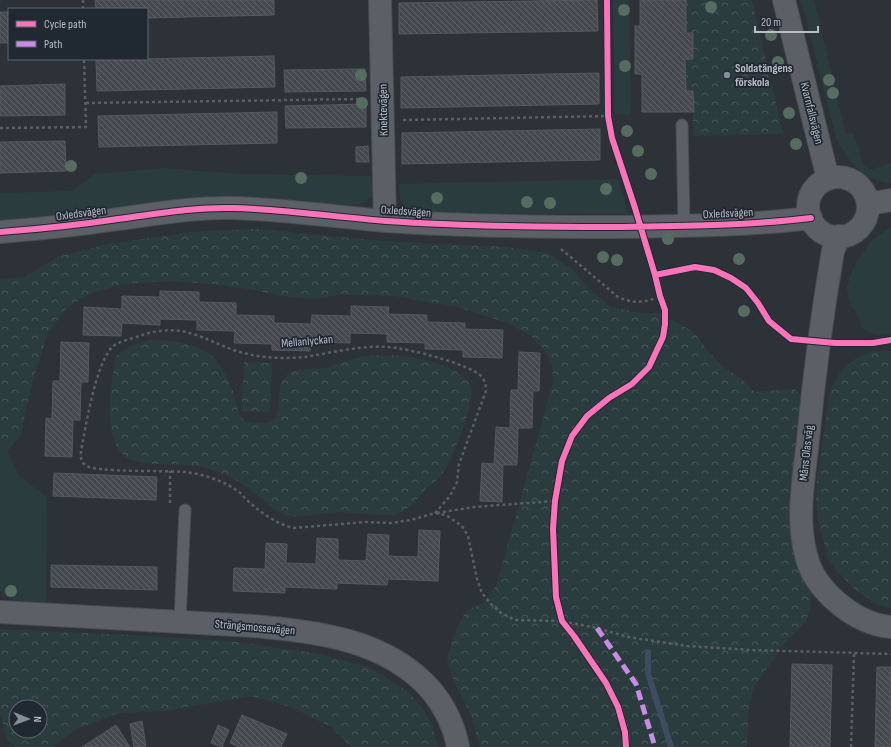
<svg xmlns="http://www.w3.org/2000/svg" width="891" height="747" viewBox="0 0 891 747" font-family="'Sofia Sans Condensed',sans-serif">
<style>
.grass{fill:#2b3c3e}
.forest{fill:url(#forest-crowns);fill-rule:evenodd}
.lines{fill:none;stroke-linecap:round;stroke-linejoin:round}
.stream{stroke:#3e4c60;stroke-width:6}
.building{fill:url(#building-back-hatch);stroke:#55595f}
.service-casing{stroke:#4a4e53;stroke-width:13}
.minor-casing{stroke:#4a4e53;stroke-width:24}
.tertiary-casing{stroke:#4a4e53;stroke-width:24}
.path{stroke:#5a5f63;stroke-width:2.5;stroke-dasharray:3 3;stroke-linecap:butt}
.service{stroke:#5c6066;stroke-width:11}
.minor{stroke:#5c6066;stroke-width:22}
.tertiary{stroke:#5c6066;stroke-width:22}
.quiet{stroke:#ca8be6;stroke-width:5;stroke-dasharray:10 5;stroke-linecap:butt}
.cycleway-casing{stroke:#202832;stroke-width:8}
.cycleway{stroke:#fb73b8;stroke-width:6}
.tree{fill:#566c60}
.poi-dot{fill:#878d96;stroke:#202832;stroke-width:1.5}
.labels{text-anchor:middle;stroke-width:3.5;stroke-linejoin:round;paint-order:stroke}
.poi-label{font-size:12px;font-weight:bold;fill:#b8bec8;stroke:#202832;text-anchor:start}
.street-label{font-size:12px;fill:#b8bec8;stroke:#202832}
</style>
<defs>
<pattern id="forest-crowns" width="20" height="18" patternUnits="userSpaceOnUse"><rect width="20" height="18" fill="#2b3c3e"/><path d="M2 6a3 3 0 1 1 6 0M12 15a3 3 0 1 1 6 0" fill="none" stroke="#485658"/></pattern>
<pattern id="building-back-hatch" width="6" height="6" patternUnits="userSpaceOnUse"><rect width="6" height="6" fill="#464a50"/><path d="M-1 5l2 2M0 0l6 6M5-1l2 2" fill="none" stroke="#5f6268"/></pattern>
</defs>
<rect width="100%" height="100%" fill="#2d3238"/>
<!-- grass -->
<path class="grass" d="M613 0H629L631 115 615 114Z
M801 0H814L846 134 854 133 863 165 870 170 891 163V183C860 180 850 163 836 138Z
M165 168 238 174 375 176 374 194 366 202 352 206 303 202 0 220V193L72 191 95 174Z
M618 179 628 214 416 213C399 206 400 200 399 184Z
M891 227V334L877 335 861 328 859 317 850 304 847 288 850 276 858 259 872 240Z
M0 449 7 451 20 477 47 497 46 602C32 601 9 604 0 591Z"/>
<!-- forest -->
<path class="forest" d="M686 0H752L783 134 693 136V91H686L685 59H693L686 33Z
M258 229 381 241 507 247 548 253 572 269 589 289 611 307 641 313H658L694 332 706 349 722 366 740 378 755 392 794 389 803 397 800 567 811 594 810 611 805 622 783 645 753 689 749 707 747 747H480L471 715 452 677 447 658 456 630 466 611 483 603 496 586 553 383 552 366 546 352 531 336 508 323 457 307 395 296 340 295 313 299 282 296 254 290 212 284 172 281 123 284 89 294 68 307 48 332 34 377 26 408 21 435 7 451 0 449V280L25 277 57 257 108 244 190 232Z
M150 340C170 340 189 342 206 352 207 352 213 356 214 357 219 363 230 383 233 391 238 404 234 422 255 423 292 426 272 394 284 378 293 366 312 370 325 368 334 366 343 361 352 359 373 354 394 354 415 358 432 361 461 369 470 384 478 397 452 461 442 474 438 479 433 483 428 487 419 497 409 511 395 515 394 515 387 515 386 515 371 515 357 513 342 512 323 511 298 521 280 513 273 510 267 503 261 498 242 483 226 472 202 467 180 462 157 467 135 461 99 452 111 383 116 356L131 346Z
M872 351H891V608L876 604 853 588 829 562 818 520 816 500 817 477 830 391 840 373 853 360Z
M244 362 272 363 270 412 241 411Z
M0 629 151 636 239 642 315 653 371 668 408 692 424 710 433 728 438 747H351L331 727 291 707 251 696 165 711 119 713 76 729 53 747H15L7 740 0 714ZM16 707H40V731H16Z"/>
<g class="lines">
<!-- stream -->
<path class="stream" d="M648 652V673L671 747"/>
</g>
<!-- building -->
<path class="building" d="M95 0H274V15L147 18V9H96Z
M597 0 598 31 399 34V3Z
M640 0H686V33H693V59H685L686 91H693L694 112H642V74H635V26H640Z
M0 12H9V43H0Z
M274 56 275 87 97 91 96 60Z
M365 69 366 91 285 92 284 70Z
M599 73V104L401 108V77Z
M65 84V115L0 116V86Z
M366 104V127L286 128 285 106Z
M277 112V143L99 147 98 116Z
M600 129V160L402 164V133Z
M65 141 66 171 0 173V142Z
M368 146 369 162H356V147Z
M160 291 199 292V302L236 303V315L274 316V323L311 324 312 315 351 316V306L389 307 388 314 427 315V322L465 323V329L503 330 502 358 463 357V350L425 349V343L387 342V334L350 333V343L311 342 310 351 272 350V344L234 343 235 331 197 330V320L160 319V325L122 323 121 336 83 335 84 307 122 309V296L160 297Z
M61 342 89 343 88 382H81L80 420H73L72 457 45 456 46 418 52 419 53 381H60Z
M519 352 540 353 539 391H533L532 428H518L517 465H503L502 502 480 501 482 463 494 464 496 427 510 428 511 390H518Z
M54 473 157 477 156 500 53 496Z
M419 530 440 531 438 581 388 579 387 585 337 583V589L285 587V593L233 591 234 568 265 569 266 543 287 544 286 563 316 564 317 538 338 539V560L366 561 368 534 389 535 388 556 418 557Z
M51 565 157 567V590L51 587Z
M792 664 832 665 830 747H790Z
M877 667H891V747H875Z
M242 715 287 734 281 747H239L230 743Z
M142 721 146 746 134 747 130 724Z
M116 725 130 747H82Z
M218 725 229 730 222 747 211 743Z"/>
<g class="lines">
<!-- service casing -->
<g class="service-casing">
<path id="service" d="M682 125 684 226
M180 621 185 510"/>
</g>
<!-- minor casing -->
<g class="minor-casing">
<path id="minor" d="M380 0 385 221
M0 232C40 229 79 225 118 219 156 214 193 207 232 208 283 209 335 217 386 221 461 226 536 227 611 227 678 226 745 226 811 218
M839 236 833 251C822 314 814 377 808 440 804 478 796 517 806 555 814 590 855 624 891 627
M0 612 254 626C317 632 386 639 431 690 445 707 454 725 458 747"/>
</g>
<!-- tertiary casing -->
<g class="tertiary-casing">
<path id="tertiary" d="M784 0 828 179
M808 207a30 30 0 1 1 60 0a30 30 0 1 1-60 0Z
M868 204 891 200"/>
</g>
<!-- path -->
<path class="path" d="M83 0V9
M86 103 361 99
M403 120 608 116
M0 128 86 127 84 59
M561 249 618 297C633 304 646 303 660 296
M170 503V471
M435 513 450 496 457 482 459 464 486 391C486 385 485 381 482 377 471 364 406 348 388 347 360 345 331 353 304 357 285 359 262 358 244 353 226 349 210 339 193 334 176 328 158 330 142 335 134 338 117 342 112 347 95 366 86 426 81 451 81 456 80 461 85 465 94 473 167 470 185 472 202 474 222 480 236 490 241 492 243 497 247 500 260 512 276 524 294 528L365 522 391 523 411 520 435 513 446 515 462 526 468 536 477 579 482 593 491 604 501 613 515 620 562 621 597 628 628 637 687 646 751 650 891 654
M437 513 474 507 555 501
M851 747 854 654"/>
<!-- service -->
<use href="#service" class="service"/>
<!-- minor -->
<use href="#minor" class="minor"/>
<!-- tertiary -->
<use href="#tertiary" class="tertiary"/>
<!-- quiet -->
<path class="quiet" d="M597 628 636 684 655 747"/>
<!-- cycleway casing -->
<g class="cycleway-casing">
<path id="cycleway" d="M607 0 608 116 612 138 635 208 655 275 660 296 665 310V324L663 337 649 367 632 384 609 398 587 416 572 436 562 461 555 501 553 529 556 597 562 621 574 636 606 683 618 707 625 732 626 747
M0 232C40 229 79 225 118 219 156 214 193 207 232 208 283 209 335 217 386 221 461 226 536 227 611 227 678 226 745 226 811 218
M655 275 695 267 714 270 731 278 746 288 758 303 769 321 791 339 835 343H873L891 340"/>
</g>
<!-- cycleway -->
<use href="#cycleway" class="cycleway"/>
</g>
<!-- trees -->
<g class="tree">
<circle cx="711" cy="7" r="6"/>
<circle cx="624" cy="10" r="6"/>
<circle cx="771" cy="35" r="6"/>
<circle cx="778" cy="62" r="6"/>
<circle cx="625" cy="66" r="6"/>
<circle cx="361" cy="75" r="6"/>
<circle cx="829" cy="80" r="6"/>
<circle cx="833" cy="93" r="6"/>
<circle cx="362" cy="103" r="6"/>
<circle cx="789" cy="113" r="6"/>
<circle cx="627" cy="131" r="6"/>
<circle cx="796" cy="144" r="6"/>
<circle cx="638" cy="151" r="6"/>
<circle cx="71" cy="166" r="6"/>
<circle cx="651" cy="174" r="6"/>
<circle cx="301" cy="178" r="6"/>
<circle cx="606" cy="189" r="6"/>
<circle cx="437" cy="198" r="6"/>
<circle cx="527" cy="202" r="6"/>
<circle cx="550" cy="203" r="6"/>
<circle cx="668" cy="239" r="6"/>
<circle cx="603" cy="257" r="6"/>
<circle cx="739" cy="259" r="6"/>
<circle cx="617" cy="260" r="6"/>
<circle cx="744" cy="311" r="6"/>
<circle cx="11" cy="591" r="6"/>
</g>
<!-- markers -->
<circle class="poi-dot" cx="727" cy="75" r="4"/>
<g class="labels">
<!-- poi labels -->
<g class="poi-label">
<text x="735" y="72">Soldatängens<tspan x="735" dy="14">förskola</tspan></text>
</g>
<!-- street labels -->
<g class="street-label">
<text transform="translate(383 110) rotate(-91)" y="4">Knektevägen</text>
<text transform="translate(812 113) rotate(76)" y="4">Kvarnfallsvägen</text>
<text transform="translate(406 211) rotate(4)" y="4">Oxledsvägen</text>
<text transform="translate(81 213) rotate(-8)" y="4">Oxledsvägen</text>
<text transform="translate(728 213) rotate(-3)" y="4">Oxledsvägen</text>
<text transform="translate(307 341) rotate(-5)" y="4">Mellanlyckan</text>
<text transform="translate(806 453) rotate(-84)" y="4">Måns Olas väg</text>
<text transform="translate(255 627) rotate(5)" y="4">Strängsmossevägen</text>
</g>
</g>
<!-- legend -->
<rect x="8" y="8" width="140" height="52" fill="#202832" stroke="#5d646e"/>
<rect x="16" y="21" width="20" height="6" fill="#fb73b8" stroke="#5d646e"/>
<text x="44" y="28" font-size="12" fill="#b8bec8">Cycle path</text>
<rect x="16" y="41" width="20" height="6" fill="#ca8be6" stroke="#5d646e"/>
<text x="44" y="48" font-size="12" fill="#b8bec8">Path</text>
<!-- north arrow -->
<g transform="translate(28 719) rotate(91)"><circle r="19" fill="#202832" stroke="#5d646e"/>
<path d="M0-3L7 15L0 10L-7 15Z" fill="#878d96"/>
<text y="-6" font-size="11" font-weight="bold" text-anchor="middle" fill="#b8bec8">N</text>
</g>
<!-- scale -->
<path d="M755 26v6h63v-6" fill="none" stroke="#b8bec8" stroke-width="2"/>
<text x="761" y="26" font-size="12" fill="#b8bec8" stroke="#202832" stroke-width="3" paint-order="stroke">20 m</text>
</svg>
